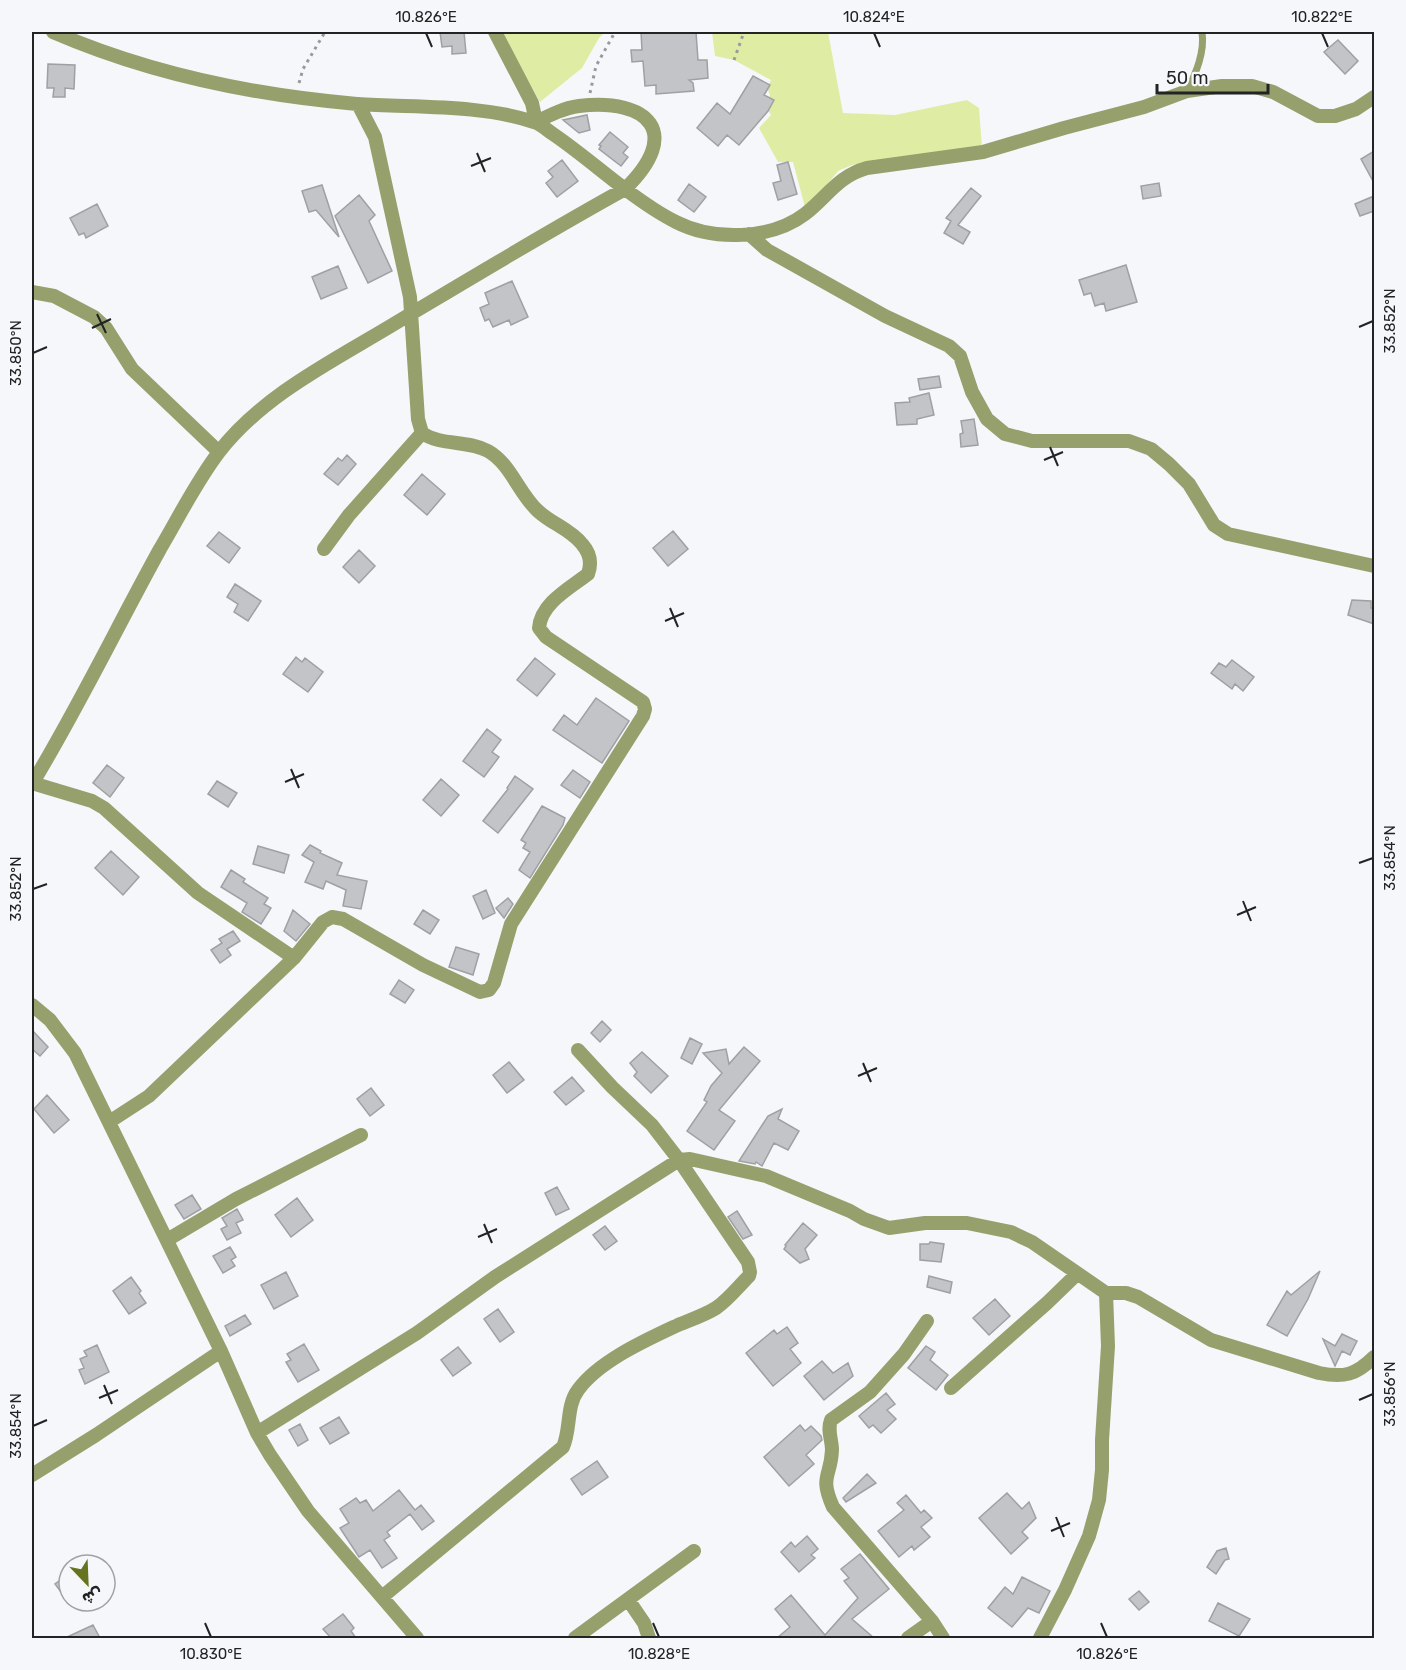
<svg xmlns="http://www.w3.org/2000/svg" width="1406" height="1670" viewBox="0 0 1406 1670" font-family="Rubik,'Noto Naskh Arabic',sans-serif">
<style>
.green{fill:#dfeda4}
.building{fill:#c2c4c7;stroke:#9ea1a3;stroke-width:1.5}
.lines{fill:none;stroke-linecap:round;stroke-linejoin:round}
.path{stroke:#999a9c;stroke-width:3;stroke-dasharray:3 4.5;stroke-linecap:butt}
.lane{stroke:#95a06d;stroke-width:7}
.street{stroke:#95a06d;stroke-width:14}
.ticks{fill:none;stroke:#232324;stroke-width:2}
.neatline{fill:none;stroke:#232324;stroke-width:2}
.ticks-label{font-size:15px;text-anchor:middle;fill:#232324}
</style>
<rect width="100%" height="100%" fill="#f5f7fa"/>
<!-- green -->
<path class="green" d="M501 32H605L599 38 582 68 540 102Z
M712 32H828L843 113 895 115 967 100 979 108 982 147 852 165 838 171 822 191 805 207 793 162H778L759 128 771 115 766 107 770 95 767 88 771 80 734 60 715 56Z"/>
<!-- building -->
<path class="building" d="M440 32H464L466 53 452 54V46L442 47Z
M641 32H696L698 60H707L708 78 689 80 693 83 694 91 656 94V85L645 86 643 61 632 62 631 50H642Z
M1338 40 1358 61 1345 74 1324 52Z
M48 64 75 65 74 89 65 88V97H53L54 88H47Z
M753 76 770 85 764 95 774 100 768 111 739 145 727 135 718 146 697 128 717 103 730 114Z
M587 115 590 130 579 133 563 120Z
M610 132 628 147 623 153 628 157 621 166 599 149 601 146 599 145Z
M1374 151V183L1361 159Z
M562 160 578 181 557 197 546 183 553 177 548 171Z
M788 162 797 194 778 200 773 183 781 181 777 165Z
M1159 183 1161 196 1143 199 1141 186Z
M689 184 706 197 694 212 678 200Z
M322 185 339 237 316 210 309 212 302 191Z
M971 188 981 196 958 225 970 232 963 244 944 233 951 221 946 218Z
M359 195 375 215 369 221 392 271 368 283 335 216Z
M1374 196V211L1360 216 1355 204Z
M97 204 108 226 86 238 84 233 79 235 70 218Z
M1126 265 1137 302 1106 311 1104 303 1095 306 1091 293 1084 295 1079 280Z
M338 266 347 288 321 299 312 277Z
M512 281 528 317 511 325 509 320 493 327 489 319 485 321 480 308 489 304 485 293Z
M939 376 941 387 920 390 918 379Z
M929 393 934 415 917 419V424L897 425 895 403 910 402 909 398Z
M974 419 978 445 961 447 960 434 963 433 961 421Z
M347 455 356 464 338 485 324 474 338 458 342 461Z
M422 474 445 494 427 515 404 495Z
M673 531 688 549 668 566 653 548Z
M219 532 240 548 229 563 207 546Z
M359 550 375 566 359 583 343 567Z
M235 584 261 601 248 621 234 612 238 604 227 597Z
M1352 600 1371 601V608L1374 609V624L1348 615Z
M296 657 302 662 305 658 323 672 308 692 283 674Z
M535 658 555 674 537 696 517 680Z
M1232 660 1254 677 1243 691 1235 684 1232 689 1211 673 1219 663 1226 667Z
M596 698 629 721 602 763 553 730 564 715 577 725Z
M487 729 501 740 492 752 499 757 484 777 463 761Z
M107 765 124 778 110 797 93 783Z
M573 770 590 782 580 798 561 785Z
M515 776 533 789 498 833 483 821 508 789 507 788Z
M441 779 459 795 441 816 423 800Z
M217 781 237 793 228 807 208 794Z
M542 806 565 818 563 825 530 878 519 870 530 852 523 848 526 843 521 840Z
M310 845 321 851 320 853 342 863 337 875 367 881 361 909 343 906 346 890 326 881 323 889 305 882 314 862 302 855Z
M258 846 289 855 284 873 253 864Z
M111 851 139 877 123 895 95 868Z
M231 870 245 879 243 882 268 898 264 904 271 908 261 924 242 912 247 903 221 887Z
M486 890 495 913 483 919 473 896Z
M508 898 513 904 504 918 496 908Z
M293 910 310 924 296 941 284 931Z
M423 910 439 920 430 934 414 924Z
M233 931 240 941 227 949 231 955 220 963 211 950 222 943 219 939Z
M456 947 479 954 473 975 449 967Z
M399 980 414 990 405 1003 390 994Z
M602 1021 611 1030 600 1042 591 1033Z
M32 1030 48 1047 40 1056 32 1049Z
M690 1038 702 1044 692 1064 681 1058Z
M744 1047 760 1061 719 1110 735 1121 714 1150 687 1131 707 1102 704 1100 711 1086 722 1073 703 1053 726 1049 729 1064Z
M642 1052 668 1076 651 1093 634 1076 637 1072 630 1063Z
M509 1062 524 1080 507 1093 493 1075Z
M572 1077 584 1091 566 1105 554 1092Z
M371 1088 384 1105 370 1116 357 1099Z
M47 1095 69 1120 54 1133 34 1109Z
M782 1109 778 1119 799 1131 788 1150 774 1143 762 1166 756 1162 755 1164 739 1161 768 1116Z
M557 1187 569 1209 556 1215 545 1193Z
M192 1195 201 1209 184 1219 175 1205Z
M297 1198 313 1220 291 1237 275 1215Z
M237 1209 243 1220 236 1223 241 1233 227 1240 221 1229 227 1226 222 1218Z
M737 1211 752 1235 743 1239 728 1217Z
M803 1223 817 1235 805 1249 809 1259 800 1263 784 1249 786 1246 785 1245Z
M605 1226 617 1241 605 1250 593 1235Z
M930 1242 944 1244 941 1262 920 1260V1244H929Z
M230 1247 236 1257 231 1260 235 1266 223 1273 213 1256Z
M1320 1271 1308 1299 1287 1336 1267 1325 1287 1291 1291 1295Z
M286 1272 298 1296 274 1309 261 1285Z
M929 1276 952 1282 950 1293 927 1287Z
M131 1277 141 1291 139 1293 146 1303 129 1314 113 1291Z
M995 1299 1010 1316 989 1335 973 1318Z
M498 1309 514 1332 500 1342 484 1319Z
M245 1315 251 1324 230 1336 225 1326Z
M787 1327 798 1343 790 1349 801 1363 773 1386 746 1353 774 1330 777 1334Z
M1342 1334 1357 1341 1350 1355 1342 1351 1335 1366 1323 1339 1335 1346Z
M304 1344 319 1370 298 1382 286 1362 291 1360 287 1354Z
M97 1345 109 1372 85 1384 79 1370 84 1368 80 1359 87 1356 84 1351Z
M926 1346 935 1352 930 1360 948 1375 936 1390 908 1368Z
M458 1347 471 1363 453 1376 441 1360Z
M822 1361 833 1373 848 1363 853 1376 824 1400 804 1376Z
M886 1393 895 1404 887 1410 896 1419 881 1433 873 1425 869 1428 859 1416Z
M339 1417 349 1433 330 1444 320 1428Z
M300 1424 308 1440 298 1446 289 1430Z
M800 1425 805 1431 811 1426 821 1436 822 1440 806 1455 814 1464 789 1486 764 1457Z
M597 1461 608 1477 582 1495 571 1479Z
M867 1474 876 1483 846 1502 843 1498Z
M399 1490 415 1510 421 1505 434 1521 422 1530 410 1514 387 1532 390 1536 384 1540 397 1558 382 1568 370 1550 359 1557 340 1528 349 1523 340 1509 356 1498 360 1503 366 1500 373 1511Z
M1007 1493 1022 1509 1029 1502 1036 1518 1022 1532 1028 1538 1011 1554 979 1518Z
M906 1495 921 1513 924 1510 932 1518 921 1527 930 1537 914 1550 912 1546 899 1557 878 1531 904 1510 897 1503Z
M807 1536 818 1549 811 1555 815 1558 799 1572 781 1552 791 1542 795 1547Z
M1226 1548 1229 1559 1225 1560 1216 1574 1207 1567 1217 1551Z
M860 1554 889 1589 852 1619 874 1638H777L790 1627 775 1609 791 1595 825 1635 858 1598 844 1581 849 1578 841 1569Z
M69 1574V1603L55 1584Z
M1022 1577 1050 1591 1039 1613 1028 1608 1012 1627 988 1608 1005 1587 1013 1594Z
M1139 1591 1149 1602 1139 1610 1129 1599Z
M1218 1603 1250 1619 1239 1636 1209 1621Z
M343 1614 354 1628 351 1631 356 1638H331L323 1629Z
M93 1625 100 1638H65Z"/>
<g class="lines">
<!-- path -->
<path class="path" d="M734 60 744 32
M299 83 303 69 325 32
M590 93 596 66 615 32"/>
<!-- lane -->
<path class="lane" d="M1187 91C1196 73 1205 52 1202 32"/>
<!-- street -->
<path class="street" d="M495 32 532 103 536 122C550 115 564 108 579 106 649 98 683 133 625 189 641 201 658 213 676 222 713 241 771 240 805 214 827 197 838 176 867 168L983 152 1064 128 1144 107 1187 91 1222 86H1252L1273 92 1318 116H1335L1356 109 1374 97
M749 234 767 250 885 316 949 346 960 356 972 392 987 419 1005 434 1032 441H1129L1151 449 1169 464 1189 484 1214 525 1228 534 1374 566
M32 292 54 296 94 317 106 328 132 369 219 452
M324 549 349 515 422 433
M32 783 92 801 104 808 198 893 294 958 323 922 332 917 343 919 423 965 480 992 489 990 494 983 511 924 643 716 645 709 643 702 546 637 539 628C541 603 570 588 588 574 592 563 590 553 582 544 570 529 552 524 538 511 519 494 511 464 488 451 468 440 441 446 422 433L418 419 410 297 375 137 358 104
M32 784C78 708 117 627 160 549 179 517 196 482 219 452 263 395 333 361 394 324 471 278 547 232 625 189 601 171 578 151 553 134 547 130 541 124 534 122 480 104 414 108 357 104 252 95 150 74 53 32
M32 1005 50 1020 75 1053 221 1351 257 1433 270 1455 308 1511 417 1638
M109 1122 149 1096 294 958
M167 1240 236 1199 361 1135
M927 1321 904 1354 870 1392 831 1420C827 1430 832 1440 832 1450 831 1477 819 1476 833 1507L932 1621 943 1638
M951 1388 1047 1303 1077 1274
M257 1433 417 1333 495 1277 679 1160 690 1159 766 1176 850 1211 864 1219 889 1228 925 1223H967L1011 1232 1032 1242 1106 1293H1126L1138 1297 1211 1340 1319 1373C1344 1378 1356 1375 1374 1357
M32 1475 96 1435 221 1351
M382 1597 563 1447C571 1429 566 1406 578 1390 599 1361 646 1340 678 1325 690 1320 705 1315 716 1308 728 1300 738 1287 749 1276L750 1272 748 1262 679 1160 652 1125 612 1087 578 1050
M629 1601 644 1623 649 1638
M575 1638 694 1551
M908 1638 932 1621
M1040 1638 1065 1590 1089 1536 1099 1500 1102 1470V1440L1108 1346 1106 1293"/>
</g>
<!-- ticks -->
<path class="ticks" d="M426 33 432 47M874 33 880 47M1322 33 1328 47M477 153 485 172M471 166 491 158M97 314 106 333M1359 327 1373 321M92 328 111 319M33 353 47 347M1050 447 1058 466M1044 460 1063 452M670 608 678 627M665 621 684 613M291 769 299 788M285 782 304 774M1359 863 1373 858M33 889 47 884M1243 901 1251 921M1237 915 1256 907M863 1063 871 1082M858 1076 877 1068M484 1224 492 1243M478 1237 497 1229M104 1385 112 1404M99 1398 118 1390M1359 1400 1373 1394M33 1426 47 1420M1056 1517 1064 1537M1051 1531 1070 1523M205 1623 211 1637M653 1623 659 1637M1101 1623 1107 1637"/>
<!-- border -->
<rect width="1406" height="1670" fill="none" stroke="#f5f7fa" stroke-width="66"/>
<!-- north arrow -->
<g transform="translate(87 1583) rotate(157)"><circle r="28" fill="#f5f7fa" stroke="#a1a2a4" stroke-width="1.5"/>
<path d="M0-4.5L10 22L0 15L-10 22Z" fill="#67731f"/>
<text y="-9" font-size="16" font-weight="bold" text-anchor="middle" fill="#232324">ش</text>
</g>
<!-- scale -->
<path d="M1157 84v9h111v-9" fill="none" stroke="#232324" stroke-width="3"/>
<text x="1166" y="84" font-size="18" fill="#232324" stroke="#f5f7fa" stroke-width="4.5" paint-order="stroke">50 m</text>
<rect x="33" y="33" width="1340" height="1604" class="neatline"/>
<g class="ticks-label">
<text x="426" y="22">10.826°E</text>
<text x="874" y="22">10.824°E</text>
<text x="1322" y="22">10.822°E</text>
<text transform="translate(1390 321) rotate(-90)" y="5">33.852°N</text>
<text transform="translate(16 353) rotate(-90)" y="5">33.850°N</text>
<text transform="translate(1390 858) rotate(-90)" y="5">33.854°N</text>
<text transform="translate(16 889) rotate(-90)" y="5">33.852°N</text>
<text transform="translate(1390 1394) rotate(-90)" y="5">33.856°N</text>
<text transform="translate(16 1426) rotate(-90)" y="5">33.854°N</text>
<text x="211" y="1659">10.830°E</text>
<text x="659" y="1659">10.828°E</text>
<text x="1107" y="1659">10.826°E</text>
</g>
</svg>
